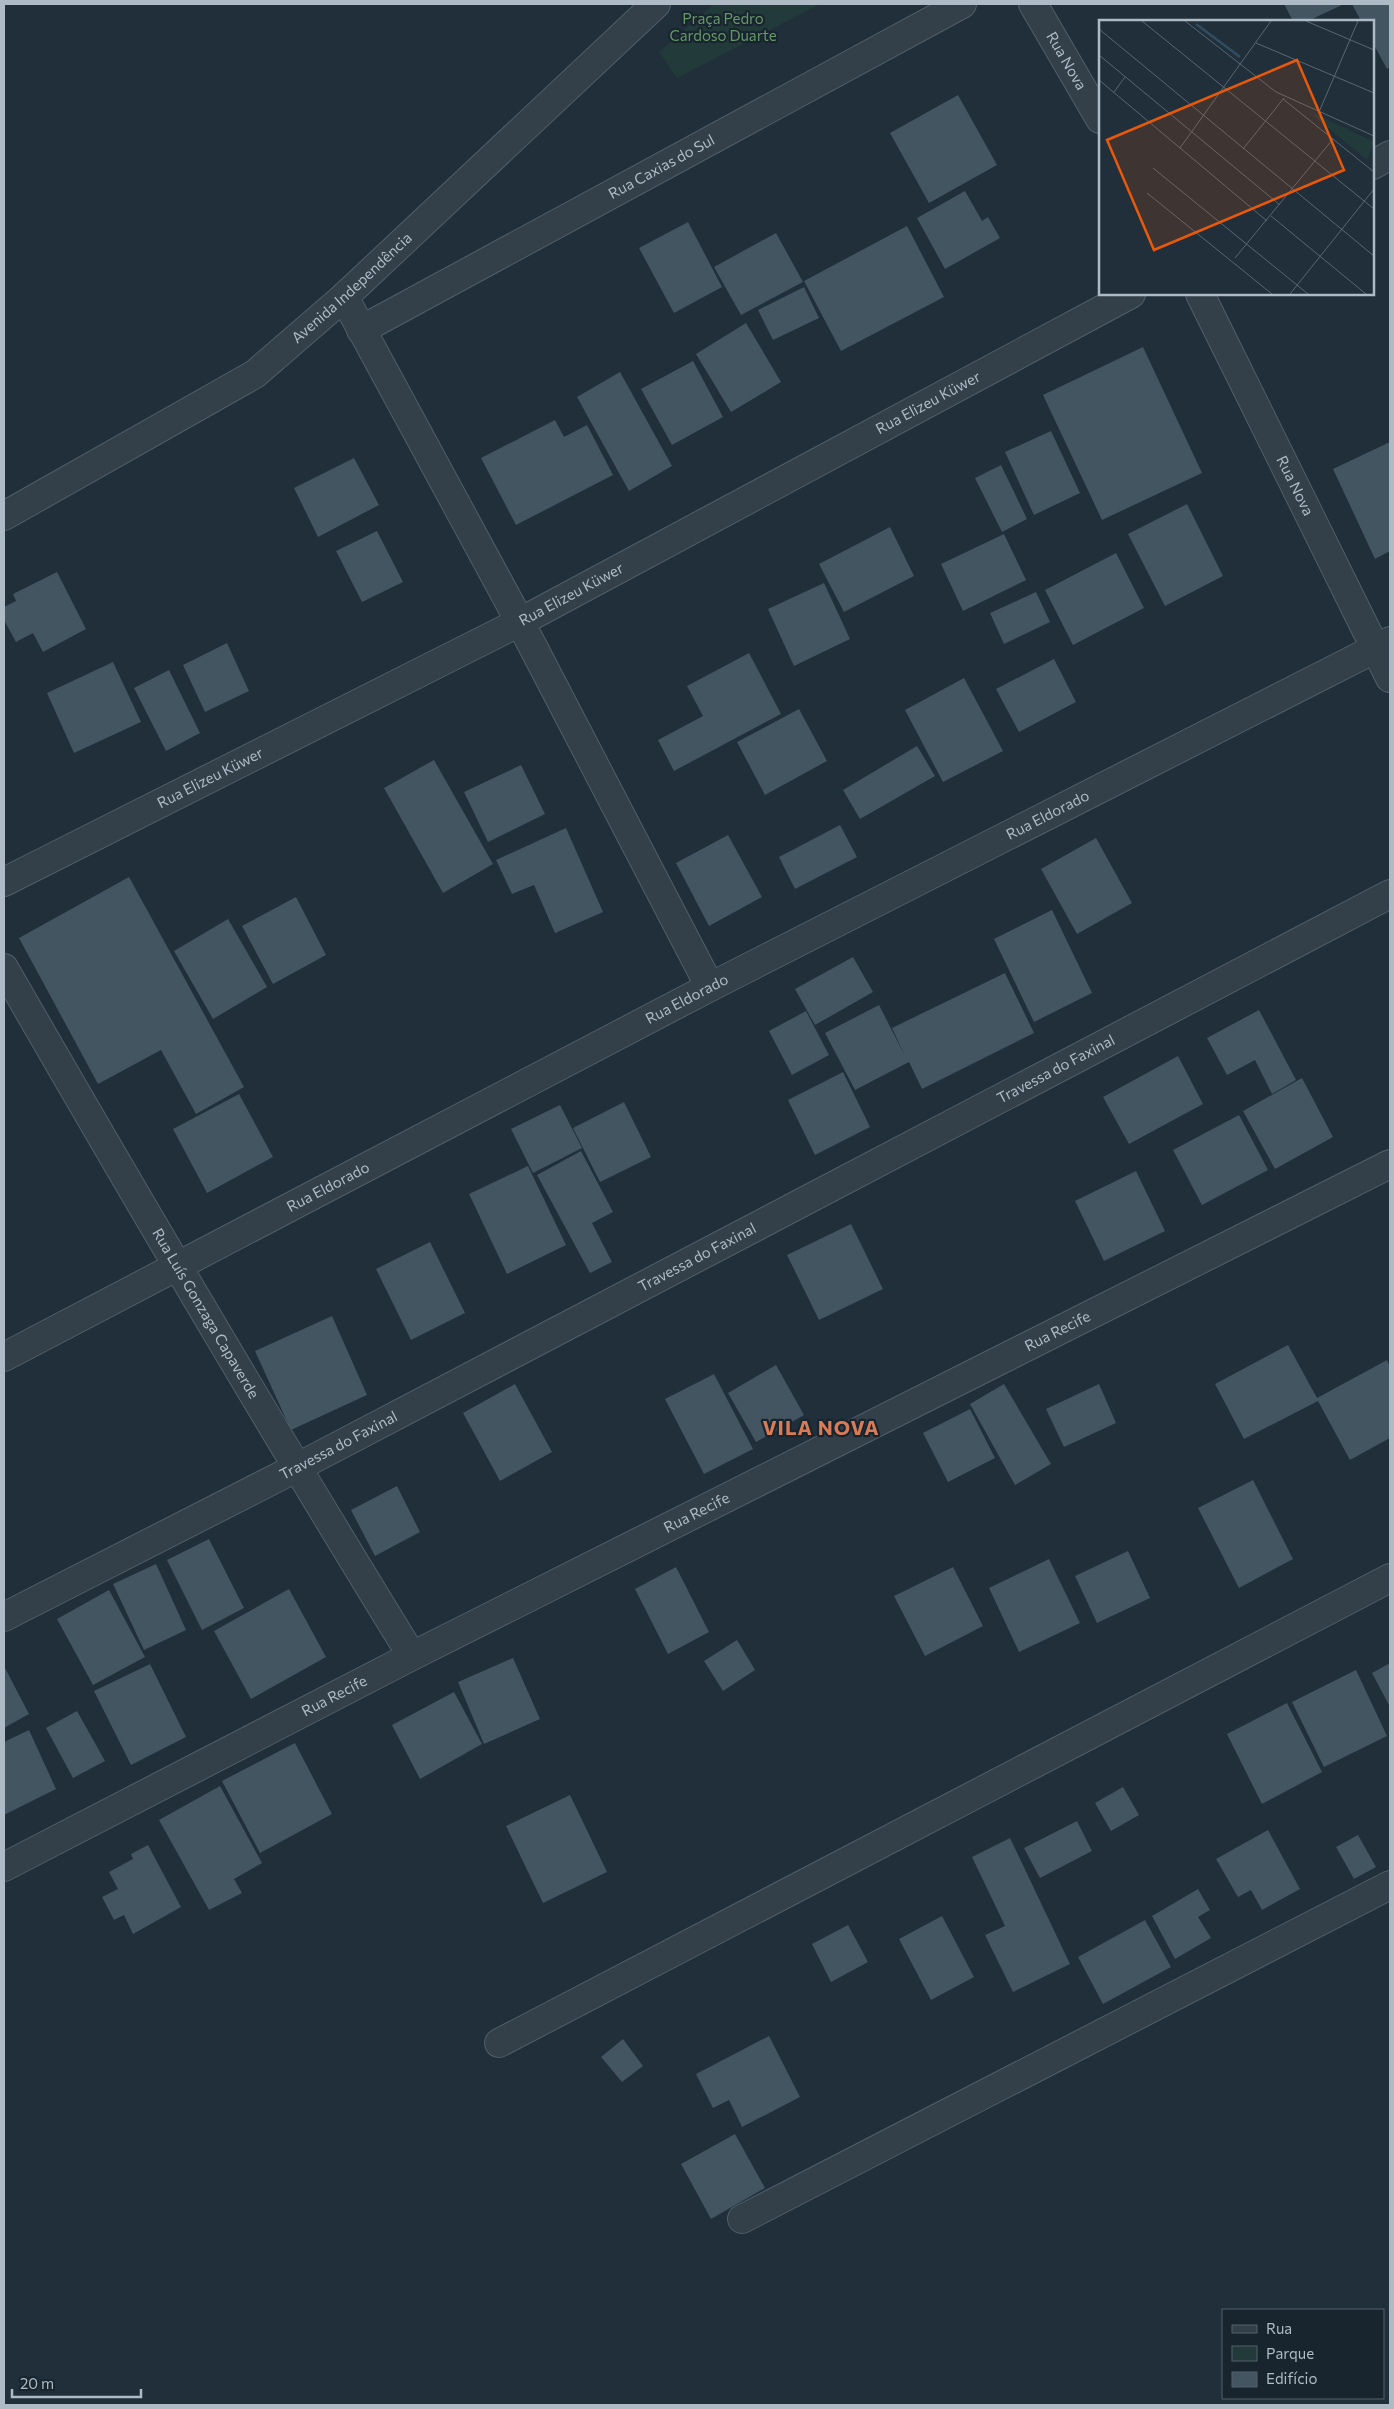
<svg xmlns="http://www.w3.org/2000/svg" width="1394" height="2409" viewBox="0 0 1394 2409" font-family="Commissioner,sans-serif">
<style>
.green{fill:#223b3a}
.building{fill:#425561}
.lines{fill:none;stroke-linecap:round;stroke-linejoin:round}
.minor-casing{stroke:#515e68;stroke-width:30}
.tertiary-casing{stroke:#515e68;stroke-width:30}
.minor{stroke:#33404a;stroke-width:28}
.tertiary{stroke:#33404a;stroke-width:28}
.labels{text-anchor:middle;stroke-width:4.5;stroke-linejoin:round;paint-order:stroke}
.park-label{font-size:15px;fill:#649868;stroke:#19252e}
.street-label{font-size:15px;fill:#aebbc6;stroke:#19252e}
.district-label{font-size:20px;font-weight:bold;letter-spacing:1px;fill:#d97b56;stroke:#19252e}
.inset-river{fill:none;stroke:#324d62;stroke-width:2.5}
.inset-road{fill:none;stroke:#596772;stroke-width:1}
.view{fill:#e8590c;fill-opacity:0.15;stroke:#e8590c;stroke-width:2.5}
.inset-edge{fill:none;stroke:#aebbc6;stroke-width:2.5}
</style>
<rect width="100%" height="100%" fill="#202f3a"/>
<!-- green -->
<path class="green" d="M714 4H820L677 78 659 52Z"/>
<!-- building -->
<path class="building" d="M1284 4H1344L1308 21H1293Z
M1352 4H1390V67L1387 69 1373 43V21H1361Z
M958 95 997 165 929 203 890 133Z
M965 191 982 221 988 217 1000 238 945 269 917 218Z
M688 222 722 287 674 313 639 248Z
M907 226 944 297 841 351 804 281Z
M776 233 803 282 741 315 714 267Z
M804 287 819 318 773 340 758 310Z
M746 323 781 382 731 412 696 354Z
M1143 347 1202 473 1102 520 1043 395Z
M693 361 723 417 672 445 641 389Z
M620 372 672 466 629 491 577 397Z
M555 420 564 437 587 425 613 475 516 525 481 458Z
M1051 431 1080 493 1034 515 1005 452Z
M1390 442V551L1375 559 1333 469Z
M354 458 379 505 318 537 294 488Z
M1001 465 1027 519 1002 532 975 478Z
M1187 504 1223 576 1165 606 1128 534Z
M890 527 914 576 844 612 819 564Z
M377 531 403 582 362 602 336 551Z
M1004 534 1026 580 963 611 941 564Z
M1116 553 1144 608 1073 645 1045 590Z
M57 572 86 629 43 652 33 633 16 642 4 620V607L16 601 13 594Z
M824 583 850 639 794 666 768 609Z
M1036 592 1050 622 1004 644 990 613Z
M227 643 249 691 205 712 183 665Z
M749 653 781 714 674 771 658 740 703 716 687 686Z
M1054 659 1076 702 1019 732 996 689Z
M113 662 141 722 74 753 47 693Z
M169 670 200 733 166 751 134 688Z
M964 678 1003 751 943 782 905 710Z
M799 709 827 761 765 795 737 742Z
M917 746 935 776 860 819 843 790Z
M434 760 493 864 443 893 384 788Z
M521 765 545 814 488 842 464 792Z
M840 825 857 857 795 889 779 857Z
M566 828 603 912 555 933 534 885 512 894 496 860Z
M728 835 762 897 709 926 676 863Z
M1096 838 1132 903 1077 934 1041 869Z
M129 877 244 1087 196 1114 161 1050 98 1084 19 938Z
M296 897 326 955 273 984 242 926Z
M1052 910 1092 993 1034 1022 994 939Z
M228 919 267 987 213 1019 174 951Z
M853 957 873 992 815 1025 795 989Z
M1005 973 1034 1033 922 1089 909 1062 855 1090 825 1033 879 1005 905 1056 892 1028Z
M1259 1010 1296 1080 1272 1094 1255 1060 1227 1075 1207 1038Z
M806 1011 829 1055 792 1075 769 1031Z
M1178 1056 1203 1104 1129 1144 1103 1097Z
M843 1072 870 1127 815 1155 788 1100Z
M1302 1078 1333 1137 1275 1169 1243 1111Z
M239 1094 273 1157 207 1193 173 1129Z
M624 1102 651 1157 600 1182 573 1128Z
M560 1105 582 1148 533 1173 511 1129Z
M1239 1115 1268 1170 1202 1205 1173 1150Z
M581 1151 613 1212 592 1223 612 1262 590 1273 537 1175Z
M528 1166 566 1245 507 1274 469 1194Z
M1136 1171 1165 1231 1104 1261 1075 1201Z
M851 1224 883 1289 819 1320 787 1255Z
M430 1242 465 1313 411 1340 376 1269Z
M332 1316 367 1395 291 1430 255 1351Z
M1288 1345 1317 1398 1387 1360 1390 1367V1438L1350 1460 1318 1401 1244 1439 1215 1384Z
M776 1365 804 1415 756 1442 728 1393Z
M714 1374 753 1449 704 1474 665 1399Z
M515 1384 552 1452 500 1481 463 1413Z
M1004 1384 1051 1464 1015 1485 970 1404Z
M1099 1384 1116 1423 1064 1447 1046 1409Z
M970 1409 995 1458 948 1482 923 1433Z
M1253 1480 1293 1559 1239 1588 1198 1508Z
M397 1486 420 1532 375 1556 351 1510Z
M209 1539 244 1608 202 1630 167 1560Z
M1128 1551 1150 1598 1097 1623 1075 1576Z
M1049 1559 1080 1623 1019 1652 989 1588Z
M156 1564 186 1630 144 1650 113 1584Z
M676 1567 709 1632 668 1654 635 1589Z
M953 1567 983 1626 925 1656 894 1596Z
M289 1589 326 1657 251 1699 214 1631Z
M109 1590 145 1657 93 1685 57 1619Z
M737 1640 755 1670 723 1691 704 1661Z
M513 1658 540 1719 484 1744 458 1682Z
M1390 1663V1707L1372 1673Z
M150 1664 186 1737 131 1765 94 1691Z
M4 1666 29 1714 4 1728Z
M1356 1670 1387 1736 1324 1767 1292 1702Z
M454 1692 482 1744 420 1779 392 1725Z
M1287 1703 1322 1772 1262 1804 1227 1734Z
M77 1711 105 1761 73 1778 46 1728Z
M29 1730 56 1789 4 1815V1742Z
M295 1743 332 1814 260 1853 222 1781Z
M220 1786 262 1863 234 1879 242 1893 209 1910 159 1820Z
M1123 1787 1139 1815 1111 1831 1095 1803Z
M570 1795 607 1872 543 1903 506 1826Z
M1077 1821 1092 1851 1040 1878 1024 1848Z
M1268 1830 1300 1889 1262 1910 1251 1890 1238 1897 1216 1859Z
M1358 1835 1376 1867 1354 1879 1336 1847Z
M1010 1838 1070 1964 1013 1992 985 1935 1005 1926 972 1857Z
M148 1845 181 1907 133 1934 124 1915 114 1920 102 1897 118 1889 109 1872 133 1859 131 1854Z
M1198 1889 1210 1910 1198 1917 1211 1938 1175 1959 1152 1916Z
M942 1916 974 1977 931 2000 899 1939Z
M1145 1920 1171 1967 1103 2004 1078 1957Z
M848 1925 868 1962 831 1982 812 1944Z
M769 2036 800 2097 742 2127 729 2100 713 2108 696 2074Z
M623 2039 643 2066 622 2082 601 2057Z
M735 2134 765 2188 711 2219 681 2164Z"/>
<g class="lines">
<!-- minor casing -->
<g class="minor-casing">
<g id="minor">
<path id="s1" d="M1033 4 1100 119"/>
<path d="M1373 165 1390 155"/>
<path id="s2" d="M1200 294 1390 678"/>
<path d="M344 297 520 622 710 987"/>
<path id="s3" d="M361 330 962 4"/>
<path id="s4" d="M4 882 520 622 1131 294"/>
<path id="s5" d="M4 968C137 1199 272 1429 412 1656"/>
<path id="s6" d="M4 1357 710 987 1390 641"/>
<path id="s7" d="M4 1617 296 1468 1390 894"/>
<path id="s8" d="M4 1867 412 1656 1390 1164"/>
<path d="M499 2043 1390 1578"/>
<path d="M742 2219 1390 1885"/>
</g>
</g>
<!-- tertiary casing -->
<g class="tertiary-casing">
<g id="tertiary">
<path id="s9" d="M4 516 255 374 344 297 656 4"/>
</g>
</g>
<!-- minor -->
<use href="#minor" class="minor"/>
<!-- tertiary -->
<use href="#tertiary" class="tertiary"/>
</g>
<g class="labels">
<!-- park labels -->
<g class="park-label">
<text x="723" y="24">Praça Pedro<tspan x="723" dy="17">Cardoso Duarte</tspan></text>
</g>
<!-- street labels -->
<g class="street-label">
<text dy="5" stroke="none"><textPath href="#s1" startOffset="66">Rua Nova</textPath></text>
<text dy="5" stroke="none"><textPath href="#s3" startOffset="342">Rua Caxias do Sul</textPath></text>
<text dy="5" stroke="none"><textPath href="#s9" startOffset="418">Avenida Independência</textPath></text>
<text dy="5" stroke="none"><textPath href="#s4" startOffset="1041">Rua Elizeu Küwer</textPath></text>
<text dy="5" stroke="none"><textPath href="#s2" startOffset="214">Rua Nova</textPath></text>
<text dy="5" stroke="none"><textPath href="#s4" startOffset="636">Rua Elizeu Küwer</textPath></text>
<text dy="5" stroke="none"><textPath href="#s4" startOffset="231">Rua Elizeu Küwer</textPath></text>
<text dy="5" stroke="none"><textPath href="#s6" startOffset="1176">Rua Eldorado</textPath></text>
<text dy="5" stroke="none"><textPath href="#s6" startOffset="771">Rua Eldorado</textPath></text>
<text dy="5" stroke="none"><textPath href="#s7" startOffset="1186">Travessa do Faxinal</textPath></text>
<text dy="5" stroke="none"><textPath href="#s6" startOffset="366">Rua Eldorado</textPath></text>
<text dy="5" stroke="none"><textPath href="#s7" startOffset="781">Travessa do Faxinal</textPath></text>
<text dy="5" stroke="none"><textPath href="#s5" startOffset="400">Rua Luís Gonzaga Capaverde</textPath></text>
<text dy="5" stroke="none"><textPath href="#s8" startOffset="1182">Rua Recife</textPath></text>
<text dy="5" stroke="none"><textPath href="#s7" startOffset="376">Travessa do Faxinal</textPath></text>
<text dy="5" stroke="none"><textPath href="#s8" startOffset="778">Rua Recife</textPath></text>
<text dy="5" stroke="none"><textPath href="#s8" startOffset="372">Rua Recife</textPath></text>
</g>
<!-- district labels -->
<g class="district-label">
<text x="821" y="1435">VILA NOVA</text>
</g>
</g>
<!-- overview -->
<g transform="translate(1099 20)">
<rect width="275" height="275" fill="#202f3a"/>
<path d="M216 94 275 122 268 140 215 96Z" fill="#223b3a"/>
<path class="inset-river" d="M97 4 141 37"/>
<path class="inset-road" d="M43 1 275 189M86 1 177 72 275 116M207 1 275 30M0 9 275 236M157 23 275 73M0 35 181 185M0 60 168 201M15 72 26 57M184 79 275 152M220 92 259 1M81 128 172 1M144 129 185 78M54 148 209 274M48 173 173 274M172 196 267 274M136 238 234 119M191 274 275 169"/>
<path class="view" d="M198 40 245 150 55 230 8 120Z"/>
<rect width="275" height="275" class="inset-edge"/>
</g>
<!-- border -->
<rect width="1394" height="2409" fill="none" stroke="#aebbc6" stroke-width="10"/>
<!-- legend -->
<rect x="1222" y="2309" width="162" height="90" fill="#19252e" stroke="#55616b"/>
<rect x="1232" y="2325" width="25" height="8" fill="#33404a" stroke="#55616b"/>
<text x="1266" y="2334" font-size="15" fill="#aebbc6">Rua</text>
<rect x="1232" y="2346" width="25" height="15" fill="#223b3a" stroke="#55616b"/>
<text x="1266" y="2359" font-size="15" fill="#aebbc6">Parque</text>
<rect x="1232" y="2372" width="25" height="15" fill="#425561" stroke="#55616b"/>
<text x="1266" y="2384" font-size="15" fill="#aebbc6">Edifício</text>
<!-- scale -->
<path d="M12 2389v8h129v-8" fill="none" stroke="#aebbc6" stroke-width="2.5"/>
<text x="20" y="2389" font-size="15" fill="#aebbc6" stroke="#19252e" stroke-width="4" paint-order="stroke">20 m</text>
</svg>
